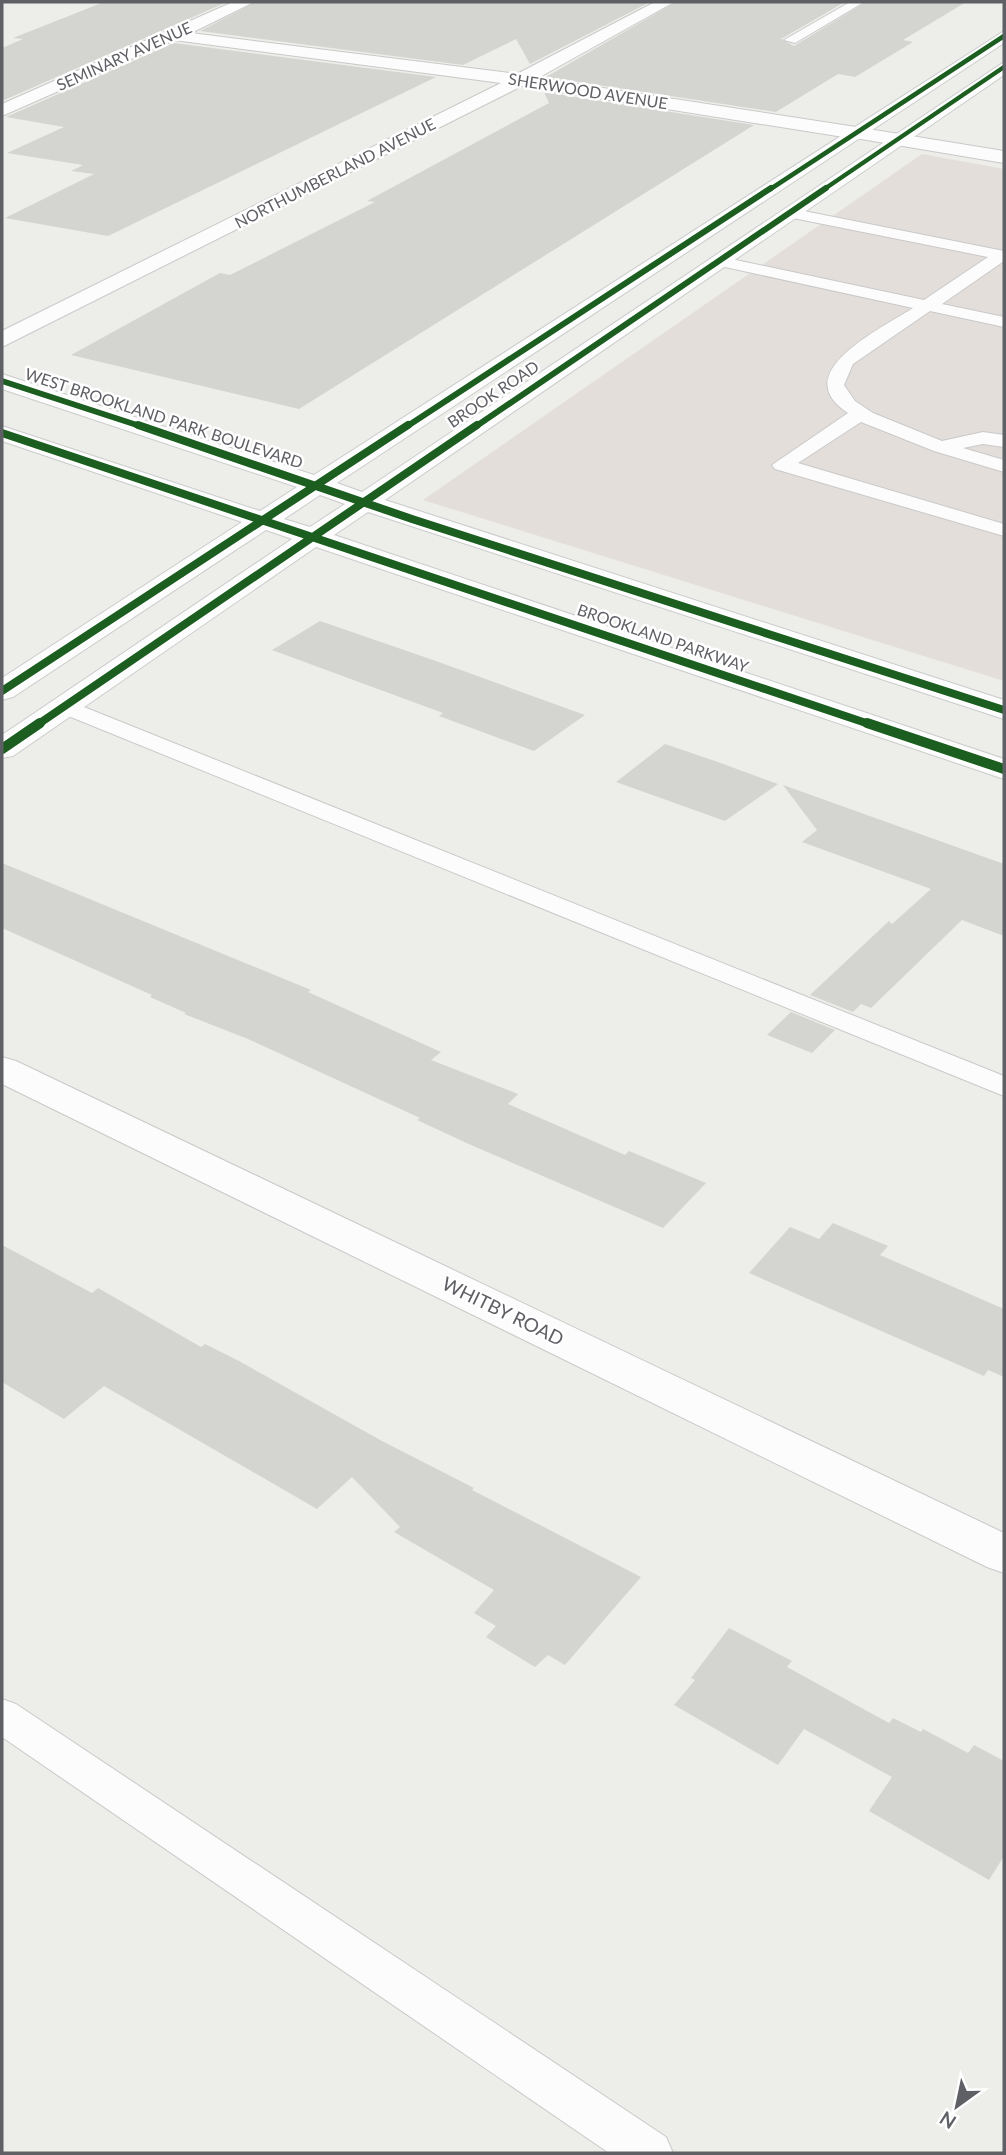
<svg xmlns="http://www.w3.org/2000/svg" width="1006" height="2155" viewBox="0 0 1006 2155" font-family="Lato,sans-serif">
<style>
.medical{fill:#e4dedb}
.building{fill:#d4d4d1}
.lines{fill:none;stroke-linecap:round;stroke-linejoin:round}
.service-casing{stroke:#c9c9c9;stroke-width:2}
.minor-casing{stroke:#c9c9c9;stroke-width:2}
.tertiary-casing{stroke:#c9c9c9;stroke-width:2}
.secondary-casing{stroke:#cacbcb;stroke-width:2}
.service{fill:#fcfcfc;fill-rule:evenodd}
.minor{fill:#fcfcfc;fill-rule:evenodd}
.tertiary{fill:#fcfcfc;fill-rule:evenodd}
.secondary{fill:#fcfcfc;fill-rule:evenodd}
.cycleway-far3-casing{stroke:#fff;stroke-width:6}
.cycleway-far2-casing{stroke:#fff;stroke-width:9}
.cycleway-far1-casing{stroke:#fff;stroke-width:11}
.cycleway-casing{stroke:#fff;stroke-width:14}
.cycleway-far3{stroke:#1b5e20;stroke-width:4.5}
.cycleway-far2{stroke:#1b5e20;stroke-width:6}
.cycleway-far1{stroke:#1b5e20;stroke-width:8}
.cycleway{stroke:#1b5e20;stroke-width:10}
.labels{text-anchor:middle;stroke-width:5;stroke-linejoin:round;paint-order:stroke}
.far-street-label{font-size:16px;fill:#5f6065;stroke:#fff}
.street-label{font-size:19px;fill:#5f6065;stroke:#fff}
</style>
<rect width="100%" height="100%" fill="#edede9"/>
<!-- medical -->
<path class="medical" d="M922 154 1004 169V681L423 500Z"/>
<!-- building -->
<path class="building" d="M104 2H227L2 101V48L23 39 13 38Z
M256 2H650L530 64 516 39 463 65 200 31Z
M676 2H845L781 39 794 46 866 2H966L903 40 913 42 855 77 838 74 776 112 546 77Z
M174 43 436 77 108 236 5 218 94 174 71 171 83 165 7 153 64 127 6 117Z
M544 92 754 125 299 409 71 355 220 273 230 275 375 202 367 201 549 103Z
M320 621 433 660 585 715 534 751 439 716 443 713 272 650Z
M665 744 715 761 778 784 725 821 616 782Z
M783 785 1004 864V936L962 920 871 1008 861 1004 853 1012 810 995 889 921 892 924 931 889 802 842 817 830Z
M2 863 311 990 308 992 441 1052 431 1060 518 1094 508 1104 625 1155 629 1151 706 1183 663 1228 471 1145 417 1120 420 1118 248 1039 184 1014 186 1013 150 997 152 995 2 928Z
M791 1012 835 1030 812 1053 767 1035Z
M833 1223 888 1246 880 1255 1004 1309V1377L988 1370 984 1376 749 1273 790 1227 819 1239Z
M2 1245 92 1293 98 1288 201 1347 205 1344 239 1361 382 1441 474 1488 472 1490 641 1577 565 1665 548 1655 535 1667 486 1637 496 1626 474 1613 494 1590 394 1532 400 1527 352 1477 317 1509 104 1386 64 1419 2 1382Z
M729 1628 792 1661 787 1667 889 1723 893 1718 921 1732 923 1729 968 1753 974 1745 1004 1761V1856L989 1880 869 1811 892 1777 804 1729 778 1765 674 1705 695 1680 691 1678Z"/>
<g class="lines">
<!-- service casing -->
<g class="service-casing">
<path id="service" d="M850 2H864L795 43 784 40Z
M789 208 1004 251V261L942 304 1004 317V327L930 311 853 364 844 385 855 401 873 413 942 441 983 432 1004 435V447L983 444 963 448 1004 460V472L934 451 861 422 798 463 1004 524V536L775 469 772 465 848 413C786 373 881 329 913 308L711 264V258L717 256 924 300 988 257 783 216 781 213Z
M64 699 1004 1076V1096L56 711 52 706 56 701Z
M2 1699 16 1704 666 2137 673 2153H609L2 1737Z"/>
</g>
<!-- minor casing -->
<g class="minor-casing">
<path id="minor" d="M233 2H254L191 33 517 74 655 2H674L538 78 856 127 865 133 856 139 522 86 2 347V331L501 83 174 40 2 116V104Z
M2 1057 16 1061 1004 1533V1573L987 1567 2 1084Z"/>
</g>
<!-- tertiary casing -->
<g class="tertiary-casing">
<path id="tertiary" d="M856 127 1004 151V163L849 137 847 133Z"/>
</g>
<!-- secondary casing -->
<g class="secondary-casing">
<path id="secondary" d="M1004 31V43L337 483 362 492 1004 62V75L385 500 1004 700V719L368 512 334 535 1004 759V779L316 547 13 756 2 758V735L292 539 266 530 13 697 2 700V678L242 522 2 441V426L260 511 297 487 2 389V374L314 475ZM320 495 345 504 310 527 284 519Z"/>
</g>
<!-- service -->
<use href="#service" class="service"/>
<!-- minor -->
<use href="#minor" class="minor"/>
<!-- tertiary -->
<use href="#tertiary" class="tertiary"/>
<!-- secondary -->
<use href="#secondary" class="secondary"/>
<!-- cycleway-far3 casing -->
<g class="cycleway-far3-casing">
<path id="cycleway-far3" d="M769 190 1004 36
M823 190 1004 67"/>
</g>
<!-- cycleway-far2 casing -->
<g class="cycleway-far2-casing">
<path id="cycleway-far2" d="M2 381 143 427
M406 427 771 188
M475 427 826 188"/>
</g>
<!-- cycleway-far1 casing -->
<g class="cycleway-far1-casing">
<path id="cycleway-far1" d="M138 425 412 519 1004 710
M2 433 872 725
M2 691 408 425
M37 725 477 425"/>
</g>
<!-- cycleway casing -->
<g class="cycleway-casing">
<path id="cycleway" d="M867 723 1004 769
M2 749 40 723"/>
</g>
<!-- cycleway-far3 -->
<use href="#cycleway-far3" class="cycleway-far3"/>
<!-- cycleway-far2 -->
<use href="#cycleway-far2" class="cycleway-far2"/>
<!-- cycleway-far1 -->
<use href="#cycleway-far1" class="cycleway-far1"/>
<!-- cycleway -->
<use href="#cycleway" class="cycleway"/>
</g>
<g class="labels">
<!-- far-street labels -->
<g class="far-street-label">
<text transform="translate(124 56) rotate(-24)" y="6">SEMINARY AVENUE</text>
<text transform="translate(588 91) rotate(9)" y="6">SHERWOOD AVENUE</text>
<text transform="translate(335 173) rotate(-27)" y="6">NORTHUMBERLAND AVENUE</text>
<text transform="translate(493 394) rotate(-34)" y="6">BROOK ROAD</text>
<text transform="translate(164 418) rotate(18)" y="6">WEST BROOKLAND PARK BOULEVARD</text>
<text transform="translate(663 638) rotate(19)" y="6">BROOKLAND PARKWAY</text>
</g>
<!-- street labels -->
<g class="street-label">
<text transform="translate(503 1311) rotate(26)" y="7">WHITBY ROAD</text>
</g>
</g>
<!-- border -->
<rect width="1006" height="2155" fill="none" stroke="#5f6065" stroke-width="7"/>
<!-- north arrow -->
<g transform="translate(957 2106) rotate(213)" stroke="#ffffff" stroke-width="5" paint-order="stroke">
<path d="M0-5L12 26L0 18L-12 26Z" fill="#5f6065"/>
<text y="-10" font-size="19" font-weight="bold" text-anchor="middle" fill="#5f6065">N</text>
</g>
</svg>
